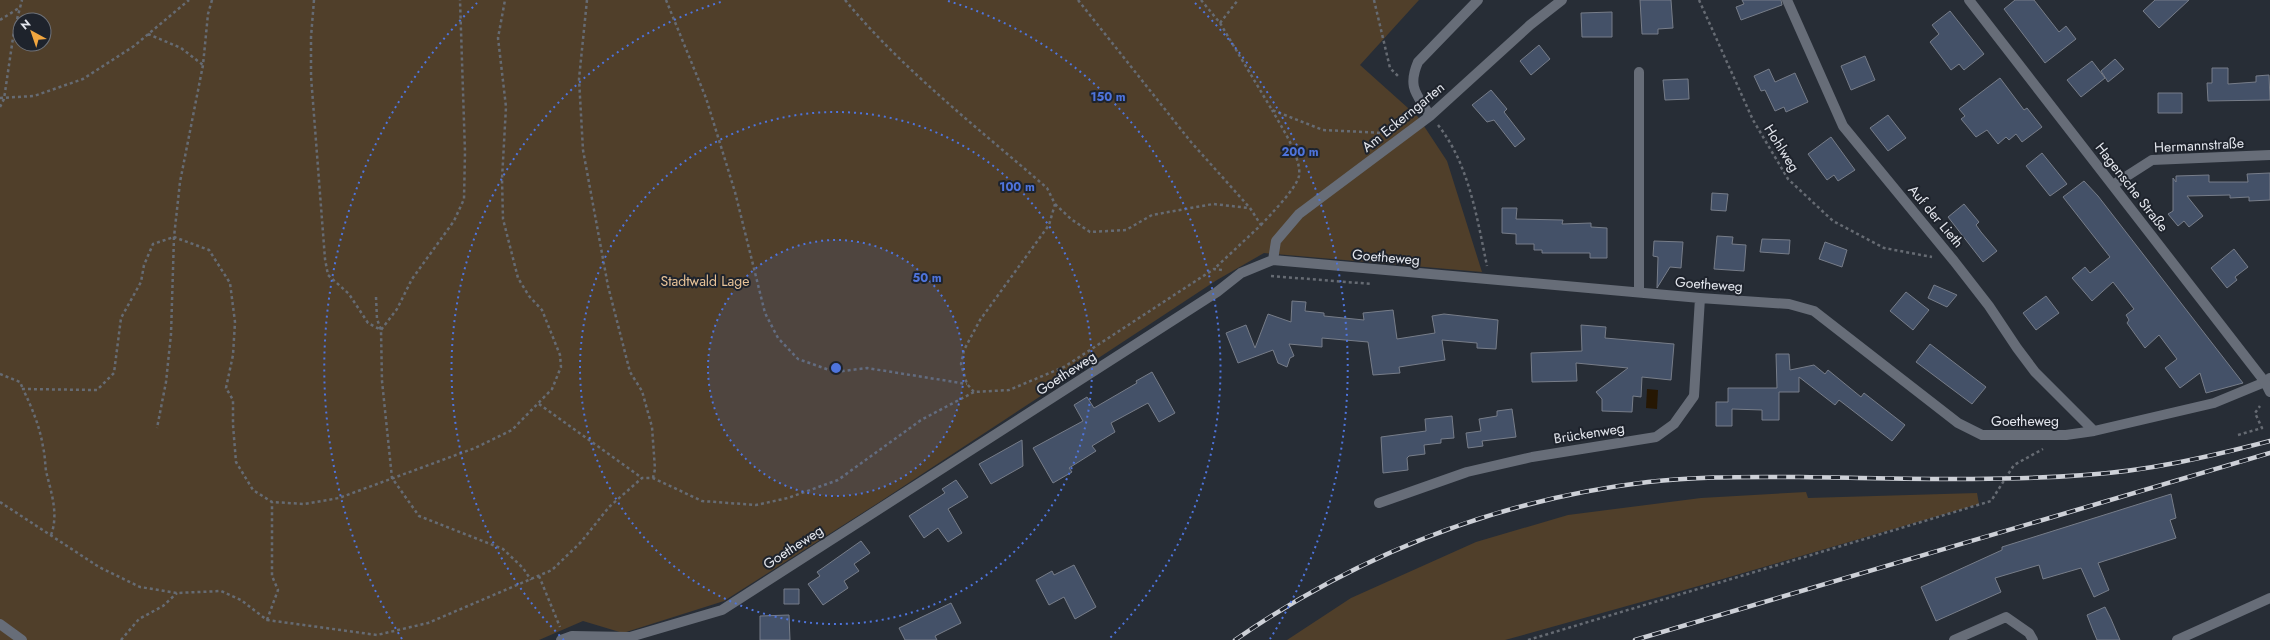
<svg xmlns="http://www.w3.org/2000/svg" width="2270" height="640" viewBox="0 0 2270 640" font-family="Jost,sans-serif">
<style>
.green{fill:#503f2a;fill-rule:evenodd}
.water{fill:#261703}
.building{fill:#445168;stroke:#777d89}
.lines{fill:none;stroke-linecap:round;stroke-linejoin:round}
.path{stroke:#666b73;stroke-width:2.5;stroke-dasharray:3 3;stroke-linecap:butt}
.minor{stroke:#676d78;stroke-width:10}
.tertiary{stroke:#676d78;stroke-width:10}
.rail-casing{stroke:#cdd0d7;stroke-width:4.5}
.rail{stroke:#1e232c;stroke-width:3;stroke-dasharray:9;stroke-linecap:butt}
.ring{fill:none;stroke:#4e74dd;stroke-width:2;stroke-dasharray:2 4}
.labels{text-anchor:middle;stroke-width:4;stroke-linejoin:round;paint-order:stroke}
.street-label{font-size:14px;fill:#e3e6ed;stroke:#1e232c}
.park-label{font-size:14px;fill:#e7c297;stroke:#1e232c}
.centre{fill:#4e74dd;stroke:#1e232c;stroke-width:2}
.ring-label{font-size:12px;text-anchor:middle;font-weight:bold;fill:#4e74dd;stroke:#1e232c;stroke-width:4;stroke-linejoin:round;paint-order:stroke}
</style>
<rect width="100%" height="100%" fill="#272d36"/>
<!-- green -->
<path class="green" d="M0 0H1419L1360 65 1418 117 1447 161 1482 272 1264 253 1217 280 878 503 724 601 623 633 583 621 539 640H0ZM20 20H44V44H20Z
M1806 492 1808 498 1977 493 1979 504 1702 585 1505 640H1287L1351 598 1476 542 1568 515 1701 498Z"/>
<!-- water -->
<path class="water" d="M1647 389 1658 390 1657 409 1646 408Z"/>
<!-- building -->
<path class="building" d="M1640 0H1671L1673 28 1658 29V34H1642Z
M1742 0H1781L1782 5 1741 20 1736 7 1744 4Z
M2015 0H2034L2059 32 2066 26 2076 39 2045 63 2004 9Z
M2155 0H2189L2159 28 2143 11Z
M1950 11 1984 54 1964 70 1959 64 1951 70 1930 42 1939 34 1932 25Z
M1612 12V37H1582L1581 13Z
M1539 45 1550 59 1531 75 1520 61Z
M1865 56 1875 80 1851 90 1841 66Z
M2115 59 2124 69 2108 82 2101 71Z
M2092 61 2105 78 2081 97 2067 80Z
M2212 68H2228V84L2256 82V76L2269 75 2270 100 2208 101 2207 83H2212Z
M1769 69 1775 82 1795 73 1808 102 1786 112 1784 107 1775 111 1765 90 1761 91 1754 76Z
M2000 78 2024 110 2027 108 2042 127 2022 142 2016 134 2009 140 2006 137 1998 144 1987 130 1976 137 1961 119 1965 116 1959 109Z
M1688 79 1689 99 1665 100 1663 80Z
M1491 90 1507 109 1504 112 1525 139 1515 147 1494 120 1487 122 1472 105Z
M2158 93H2182V113H2158Z
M1888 115 1906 138 1888 151 1870 128Z
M1831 137 1855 170 1838 181 1834 175 1827 180 1808 154Z
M2042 153 2067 184 2050 196 2026 166Z
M2270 173V200L2249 201V197L2230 198V195L2187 196 2203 216 2189 227 2184 221 2178 226 2168 214 2173 211V178L2176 182V176L2209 175V182H2248L2247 174Z
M2084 181 2098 196 2243 383 2206 393 2200 373 2180 388 2165 368 2177 359 2159 335 2145 348 2127 323 2129 320 2126 315 2134 309 2113 282 2092 301 2072 278 2085 267 2090 273 2110 257 2063 197Z
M1712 193 1728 194 1726 211 1711 210Z
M1964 204 1979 222 1976 225 1981 232 1997 251 1983 262 1948 217Z
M1502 208H1517L1516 219 1563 220 1562 224 1591 223V227L1607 228V258H1590V253H1542V250H1534V244H1516V234L1502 233Z
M1717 236 1733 237 1732 244 1746 245 1744 271 1714 269Z
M1762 239 1790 240 1789 254 1760 252Z
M1654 241 1683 242 1681 268 1670 267 1657 288 1658 257 1653 256Z
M1825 242 1847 250 1842 267 1819 259Z
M2234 249 2248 267 2235 277 2237 280 2227 288 2211 268Z
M1934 285 1957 295 1947 307 1928 298Z
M1906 292 1929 310 1913 330 1890 311Z
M2046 296 2059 313 2036 330 2023 313Z
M1292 301 1306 302 1305 311 1324 313V316L1364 320 1363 313 1393 310 1397 339 1435 333 1432 316 1444 314 1498 320 1496 349 1477 348V343L1442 340 1445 360 1399 367 1400 373 1373 375 1368 342 1322 338V347L1289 344 1294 356 1290 358 1287 367 1278 363 1273 350 1238 363 1226 333 1246 325 1255 348 1268 314 1291 322Z
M1581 325 1606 327 1605 338 1674 344 1671 380 1642 377 1641 397 1633 396 1632 412 1602 411V399L1596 392 1628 368 1576 363 1577 381 1532 382 1531 353 1582 351Z
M1930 344 1986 387 1972 404 1916 362Z
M1776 354H1789L1790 370 1814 365 1825 374 1828 370 1861 397 1864 393 1905 425 1892 441 1839 400 1835 405 1799 377V392H1779V420H1762V410L1732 409V426H1716V402H1728V388H1777Z
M1152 372 1175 413 1159 422 1148 403 1111 423 1115 432 1092 446 1096 451 1069 468 1072 472 1053 483 1033 448 1083 421 1074 405 1087 397 1094 408 1137 383 1136 381Z
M1512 409 1516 437 1482 441 1483 446 1468 448 1466 433 1481 431 1479 419 1497 416V411Z
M1452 416 1454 438 1441 439V443L1424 445 1425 454 1409 456 1407 458 1408 470 1383 473 1381 437 1426 431 1425 419Z
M1022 440 1023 466 991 484 979 464Z
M956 480 968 497 948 509 962 533 948 542 938 528 924 538 909 516 945 493 942 489Z
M2171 494 2176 518 2170 520 2176 538 2098 563 2109 590 2094 597 2081 568 2043 579 2039 565 1995 578 2001 592 1936 621 1921 587 2002 550V547Z
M861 541 870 553 854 564 859 571 844 581 848 588 823 605 808 584 820 576 817 572Z
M1074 565 1096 607 1075 619 1064 597 1049 605 1036 580 1052 571 1054 575Z
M784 589H799V604H784Z
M951 603 961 623 935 636 937 640H905L899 628Z
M2105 607 2111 619 2120 640H2097L2092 628 2087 615Z
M789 615 790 640H760V616Z"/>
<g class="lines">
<!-- path -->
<path class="path" d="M212 0 208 14 203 65 180 182 174 237 209 250 230 283 235 322 233 355 226 388 233 400V425L236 462 253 490 272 502 304 504 339 498 475 448 512 430 552 389 561 367 560 355 542 310 529 296 518 278 503 219 502 179 506 107 498 38 505 0
M314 0 311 37V76L325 259 328 275 349 294 368 323 381 330 397 309 412 279 454 221 464 199 465 152 460 0
M587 0 579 79 583 150 608 286 630 372 642 391 652 427 655 469 653 478
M666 0 706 98 735 192 765 313 778 338 798 359 835 372 867 368 967 384
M845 0C903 70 978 128 1047 188L1055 204 1049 225 980 320 964 350 961 364 967 384 974 392
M1078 0 1191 142 1250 208 1261 225 1214 269
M1201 0 1220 23 1272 110 1323 130 1384 133
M1374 0 1390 68 1400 78
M1699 0 1753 120 1788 179 1833 221 1884 248 1932 257
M0 20 19 8
M1220 23 1238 0
M148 34 181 48 203 65
M0 98 34 96 83 79 134 46 189 0
M0 107 4 99 14 31 22 0
M1438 125C1469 164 1477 218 1487 266
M1055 204 1071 219 1090 232 1126 230 1152 215 1213 204 1249 208
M1261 225C1270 215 1296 189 1299 176 1302 158 1281 126 1272 110
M1271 276 1372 284
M376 297 377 319 381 330 382 381 392 478 419 516 503 549 523 568 531 580
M0 374 20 382 23 389
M539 404 642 478
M2238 435 2262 428 2255 413 2260 406
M0 502 99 567 140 587 177 593 221 591 241 600 267 620 377 635 428 623 552 570 581 542 609 507 642 478H653L702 501 756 505 788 498 838 480 921 420 974 392 1009 390 1064 367 1214 269 1222 270
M51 535C59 514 51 492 46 471 45 463 45 455 43 447 40 427 32 408 23 389L97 390 114 373 121 318 141 282 144 265 153 244 174 237 171 334 166 382 157 428
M539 576 560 627
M267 620 278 590 272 576V502
M121 640 139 619 163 606 177 593
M1528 640 1991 501 2014 465 2043 449"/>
<!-- minor -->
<path class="minor" d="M1787 0 1843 126 1954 261 1989 306 2017 348 2035 372 2094 431
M1430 116C1417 94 1407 88 1418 62L1478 0
M2113 185 2152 160 2270 155
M1273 260 1276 241 1299 214 1430 116 1530 25 1562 0
M1639 292V72
M1379 503 1467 472 1532 457 1656 437 1674 424 1694 396 1700 298
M0 624 22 640
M561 640 572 636 630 637 722 610 1217 292 1241 273 1273 260 1700 298 1789 304 1814 311 1958 423 1982 435H2066L2094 431 2214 403 2265 382 2270 378
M1954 640 2006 617 2029 633 2033 640
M2177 640 2270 598"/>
<!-- tertiary -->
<path class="tertiary" d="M1969 0 2265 382 2270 392"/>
<!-- rail casing -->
<g class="rail-casing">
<path id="rail" d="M1235 640C1361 553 1497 500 1648 482 1698 476 1749 477 1799 477 1894 478 1990 482 2085 475 2147 471 2209 457 2270 441
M1635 640 2270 453"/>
</g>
<!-- rail -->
<use href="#rail" class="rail"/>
</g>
<!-- distance rings -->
<circle cx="836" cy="368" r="128" fill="#4e74dd" fill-opacity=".12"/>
<g class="ring">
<circle cx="836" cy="368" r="128"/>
<circle cx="836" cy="368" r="256"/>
<path d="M564 640A384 384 0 0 1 724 1M948 1A384 384 0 0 1 1108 640"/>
<path d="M402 639A512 512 0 0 1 477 3M1195 3A512 512 0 0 1 1270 639"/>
</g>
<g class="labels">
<!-- street labels -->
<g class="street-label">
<text transform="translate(1403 117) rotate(-39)" y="5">Am Eckerngarten</text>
<text transform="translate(2199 145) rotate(-3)" y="5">Hermannstraße</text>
<text transform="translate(1782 148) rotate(58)" y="5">Hohlweg</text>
<text transform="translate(2132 187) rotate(52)" y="5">Hagensche Straße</text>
<text transform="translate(1936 216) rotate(50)" y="5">Auf der Lieth</text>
<text transform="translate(1386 257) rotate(5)" y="5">Goetheweg</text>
<text transform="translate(1709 284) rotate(4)" y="5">Goetheweg</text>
<text transform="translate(1066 373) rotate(-33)" y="5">Goetheweg</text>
<text x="2025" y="426">Goetheweg</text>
<text transform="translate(1589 433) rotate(-9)" y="5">Brückenweg</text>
<text transform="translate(793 547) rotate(-33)" y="5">Goetheweg</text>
</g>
<!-- park labels -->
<g class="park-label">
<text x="705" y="286">Stadtwald Lage</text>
</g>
</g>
<circle cx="836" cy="368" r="6" class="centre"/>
<g class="ring-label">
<text x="1108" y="101">150 m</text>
<text x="1300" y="156">200 m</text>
<text x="1017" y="191">100 m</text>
<text x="927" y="282">50 m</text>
</g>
<!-- north arrow -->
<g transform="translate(32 32) rotate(320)"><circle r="19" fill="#1e232c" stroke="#6d7179"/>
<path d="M0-3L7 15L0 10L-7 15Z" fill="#f1a63f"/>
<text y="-6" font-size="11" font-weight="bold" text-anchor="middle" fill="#e3e6ed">N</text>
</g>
</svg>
